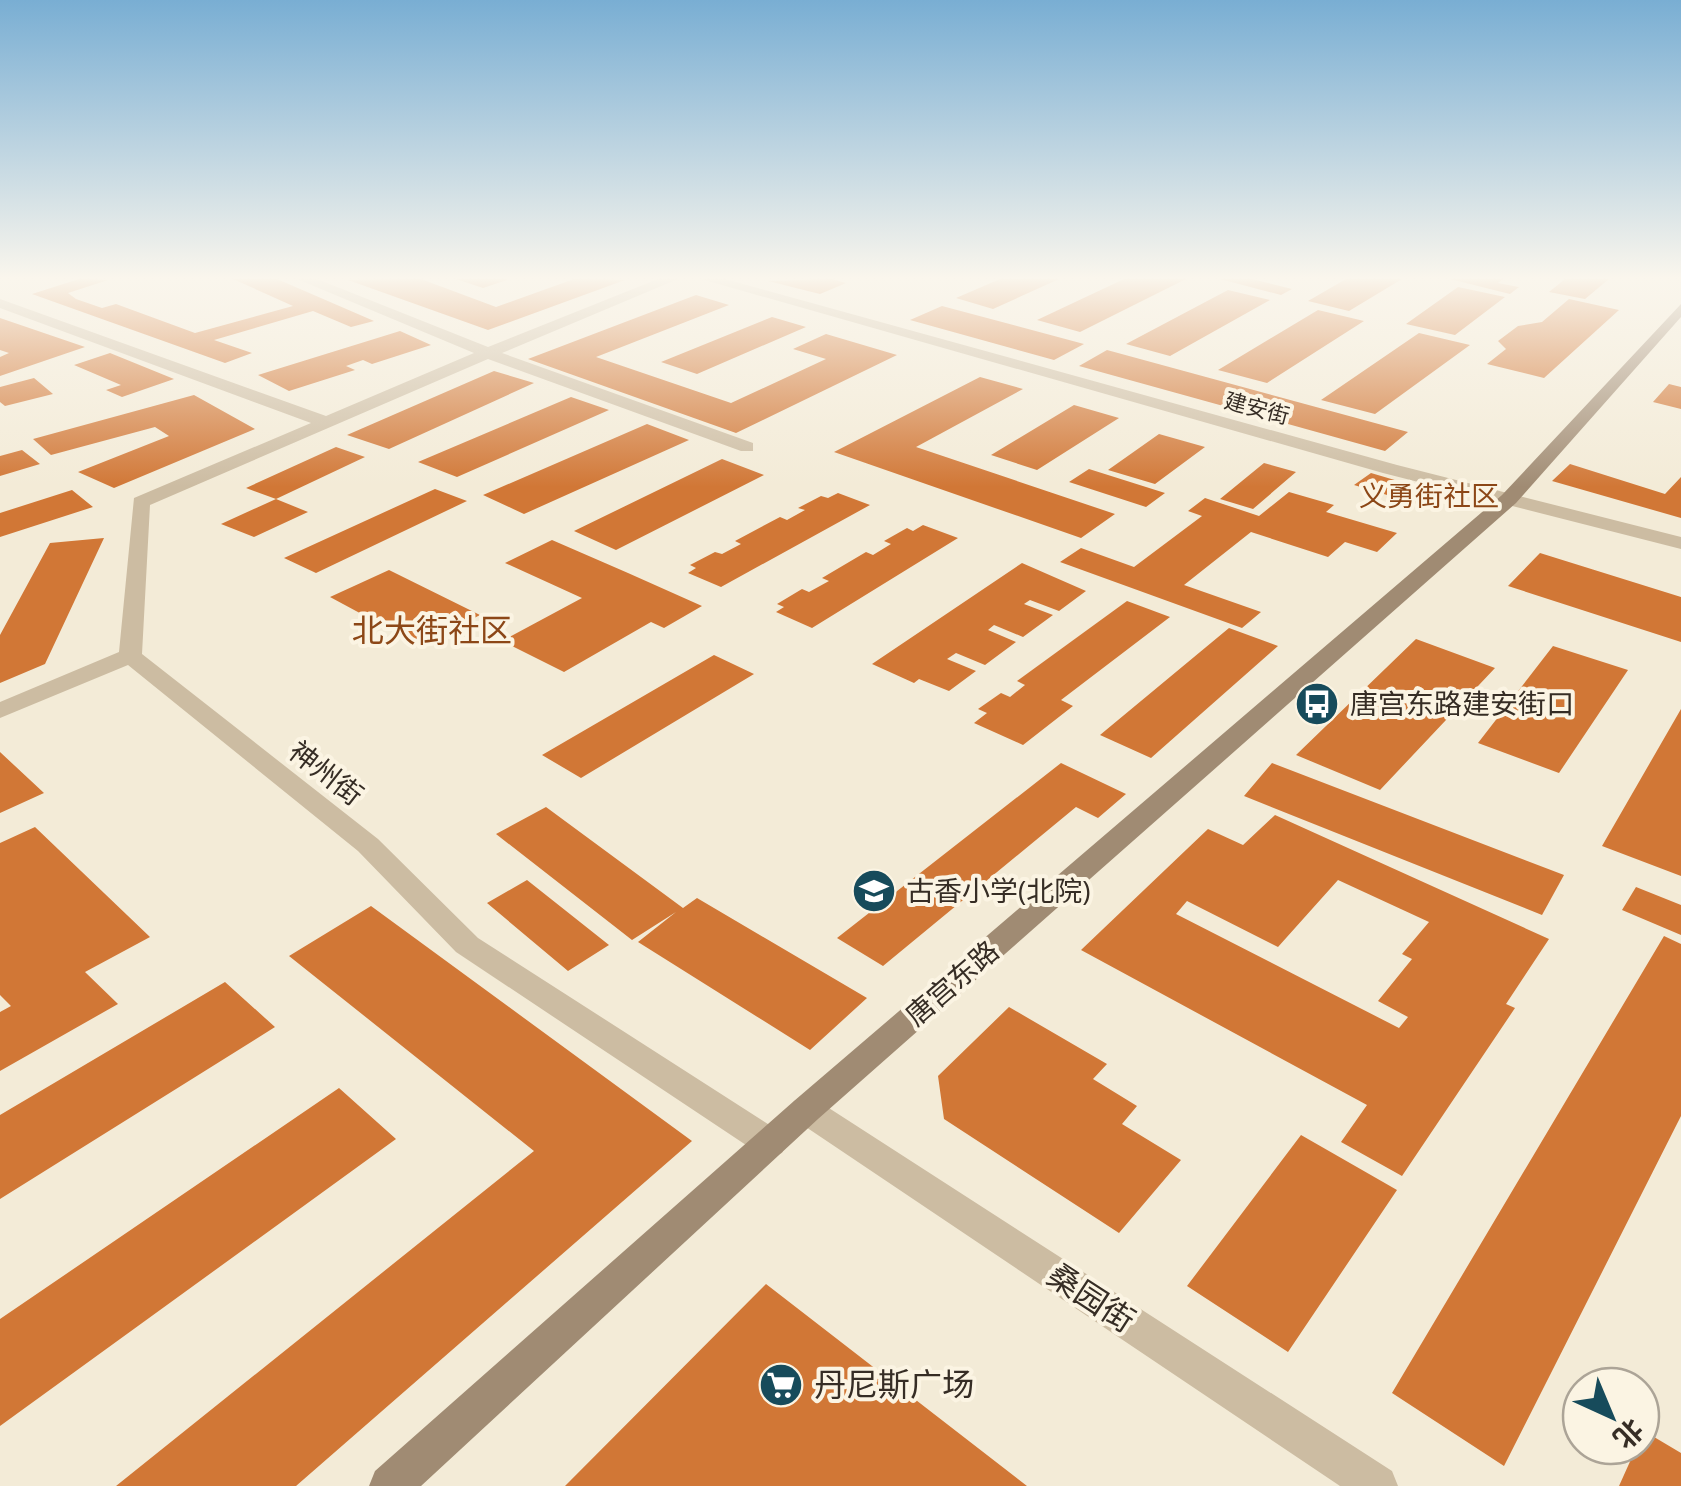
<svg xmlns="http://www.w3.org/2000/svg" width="1681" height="1486" viewBox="0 0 1681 1486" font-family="'Open Sans','Noto Sans SC',sans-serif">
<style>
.building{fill:#d17736;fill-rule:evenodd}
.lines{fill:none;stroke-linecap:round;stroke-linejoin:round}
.street{fill:#ccbca2;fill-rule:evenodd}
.secondary{fill:#a08b73;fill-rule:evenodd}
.labels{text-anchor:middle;stroke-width:8;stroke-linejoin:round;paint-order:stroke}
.far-street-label{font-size:22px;fill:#362d25;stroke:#fbf4e3}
.far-quarter-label{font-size:28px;fill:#8c4717;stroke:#fbf4e3}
.poi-label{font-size:28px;fill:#362d25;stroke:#fbf4e3;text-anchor:start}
.street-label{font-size:28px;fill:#362d25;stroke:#fbf4e3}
.quarter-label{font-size:32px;fill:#8c4717;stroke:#fbf4e3}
.near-street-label{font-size:32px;fill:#362d25;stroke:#fbf4e3}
.near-poi-label{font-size:32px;fill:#362d25;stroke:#fbf4e3;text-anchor:start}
</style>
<rect width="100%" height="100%" fill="#f3ebd7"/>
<!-- building -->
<path class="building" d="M79 279 108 280 68 293 76 299 102 308 116 304 195 333 293 306 233 279H277L374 321 351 327 313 311 214 340 252 353 225 363 32 294Z
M421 279 496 307 574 279 625 280 488 330 348 280Z
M456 279H506L507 280 483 288Z
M832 279 846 283 820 294 768 281Z
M1000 279H1059L993 309 956 298Z
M1124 279H1186L1080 332 1037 320Z
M1220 279H1252L1292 289 1281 295Z
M1346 279H1402L1349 311 1308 301Z
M1450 279H1503L1498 283 1519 287 1510 294Z
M1565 279H1609L1585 299 1549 292Z
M1458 287 1505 297 1455 335 1406 324Z
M1228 290 1270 300 1170 356 1126 344Z
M696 295 729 305 596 357 731 403 826 359 793 349 826 334 897 355 736 433 528 359Z
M1569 299 1619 310 1544 378 1487 364 1506 349 1498 341 1518 326 1542 322Z
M942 306 1084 344 1054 360 910 320Z
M1318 310 1364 321 1267 383 1218 370Z
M772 317 806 327 697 374 661 362Z
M0 318 85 347 0 376V357L9 353 0 350Z
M400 331 431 345 372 364 363 360 346 366 355 370 289 391 258 375Z
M1419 333 1470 345 1375 414 1321 400Z
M1107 350 1408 432 1385 451 1079 366Z
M110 353 174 379 122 397 106 390 121 385 74 365Z
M494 371 534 383 389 449 347 435Z
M980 377 1023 389 916 447 1115 514 1081 538 834 452Z
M34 378 53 394 5 406 0 402V387Z
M1669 384 1681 387V409L1653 402Z
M194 395 255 429 114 488 78 472 169 436 155 427 51 455 33 439Z
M571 397 609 410 457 477 418 462Z
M1074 405 1119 418 1037 470 991 455Z
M647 424 689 440 524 514 483 495Z
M1159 434 1205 447 1155 484 1108 470Z
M336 447 365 457 276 499 246 488Z
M22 450 40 464 0 476V456Z
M722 459 764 475 616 550 574 531Z
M1264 463 1296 472 1253 509 1220 499Z
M1570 464 1665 494 1681 477V518L1552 481Z
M1089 469 1165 493 1146 507 1069 482Z
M1371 473 1442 494 1427 507 1354 485Z
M435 489 467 501 316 573 284 558Z
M72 490 93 507 0 537V513Z
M1289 492 1334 505 1326 512 1397 533 1377 552 1345 542 1328 557 1251 532 1184 585 1261 612 1242 628 1060 562 1081 548 1134 567 1202 516 1188 511 1205 498 1259 516Z
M838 493 870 505 721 587 688 573 696 568 690 565 715 552 722 554 741 544 735 541 780 517 787 520 805 510 798 508 821 496 828 498Z
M276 499 308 512 254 537 221 524Z
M923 525 958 538 812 628 776 612 784 607 777 604 802 589 809 592 829 581 822 578 866 552 873 555 891 544 884 541 907 528 913 531Z
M104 538 45 664 0 683V635L50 543Z
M552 540 628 573 702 606 664 628 651 622 564 672 502 641 582 598 505 563Z
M1540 553 1681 597V642L1508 586Z
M1022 563 1086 591 1059 611 1030 600 1024 604 1053 615 1023 637 994 625 988 630 1016 642 985 665 956 653 947 659 976 671 949 691 919 679 914 683 872 664Z
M389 570 480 615 421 646 330 597Z
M1127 601 1170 617 1061 700 1073 706 1023 745 974 723 987 713 978 709 1001 693 1010 697 1025 685 1017 681Z
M1229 628 1278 646 1151 758 1100 735Z
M1416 639 1495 668 1380 790 1296 755Z
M1553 646 1628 670 1559 773 1478 743Z
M714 655 754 674 581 778 542 755Z
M1681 709V876L1602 846Z
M0 752 44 793 0 813Z
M1061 763 1126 794 1098 818 1076 807 883 966 837 938Z
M1272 763 1564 875 1542 915 1244 796Z
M546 807 683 908 697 898 867 998 810 1050 638 942 676 912 632 940 496 834Z
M1275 815 1549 939 1506 1004 1515 1008 1402 1176 1341 1142 1367 1105 1081 950 1208 829 1243 845ZM1338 880 1429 922 1402 954 1412 959 1378 1001 1408 1017 1399 1028 1176 914 1187 901 1278 947Z
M35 827 150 937 85 972 118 1004 0 1071V1012L11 1006 0 995V843Z
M527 880 609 945 568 971 487 903Z
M1636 887 1681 905V935L1622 910Z
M371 906 692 1141 296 1486H116L534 1151 289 956Z
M1664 936 1681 944V1116L1504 1466 1392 1393Z
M225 982 275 1027 0 1199V1115Z
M1009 1007 1107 1064 1093 1079 1137 1106 1122 1124 1181 1160 1119 1233 944 1119 938 1076Z
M339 1088 396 1139 0 1426V1319Z
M1301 1135 1397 1190 1288 1352 1187 1286Z
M766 1284 1027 1486H565Z
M1644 1431 1681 1453V1486H1619L1637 1446H1641Z"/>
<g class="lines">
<!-- street -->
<path class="street" d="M297 279H317L488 347 658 279H678L502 353 753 443V451H741L488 359 150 505 142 654 378 839 478 938 782 1133 787 1143 782 1153 770 1157 758 1153 456 952 358 851 128 665 0 718V702L119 652 134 498 311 423 0 308V299L326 416 474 353Z
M701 279H725L1397 465 1681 537V549L1383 473Z
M806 1097 818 1101 1392 1471 1398 1486H1340L794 1119 789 1110 794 1101Z"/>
<!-- secondary -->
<path class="secondary" d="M1681 304V317L1516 503 818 1119 421 1486H369L375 1471 794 1101 1502 495Z"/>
</g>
<!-- sky -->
<linearGradient id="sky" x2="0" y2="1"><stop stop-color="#79aed3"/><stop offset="0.57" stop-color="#faf6ed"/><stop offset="1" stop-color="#faf6ed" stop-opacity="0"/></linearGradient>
<rect width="1681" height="487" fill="url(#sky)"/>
<!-- icons -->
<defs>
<g id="bus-disc" transform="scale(2.25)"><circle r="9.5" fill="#174b5b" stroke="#fbf4e3"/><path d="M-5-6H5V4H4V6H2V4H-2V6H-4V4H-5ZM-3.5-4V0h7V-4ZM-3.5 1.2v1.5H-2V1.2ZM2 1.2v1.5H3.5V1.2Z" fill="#fff"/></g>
<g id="school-disc" transform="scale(2.25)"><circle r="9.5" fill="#174b5b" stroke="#fbf4e3"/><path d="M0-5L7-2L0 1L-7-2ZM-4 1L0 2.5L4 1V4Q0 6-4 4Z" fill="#fff"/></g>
<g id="supermarket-disc" transform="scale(2.25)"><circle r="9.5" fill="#174b5b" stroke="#fbf4e3"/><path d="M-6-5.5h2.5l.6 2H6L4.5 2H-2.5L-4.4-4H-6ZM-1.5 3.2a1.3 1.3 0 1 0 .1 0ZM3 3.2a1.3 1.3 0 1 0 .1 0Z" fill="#fff"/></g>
</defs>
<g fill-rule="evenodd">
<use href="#bus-disc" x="1317" y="704"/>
<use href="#school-disc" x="874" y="891"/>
<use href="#supermarket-disc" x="781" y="1385"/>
</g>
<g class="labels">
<!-- far-street labels -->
<g class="far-street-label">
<text transform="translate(1257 408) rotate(15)" y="8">建安街</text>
</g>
<!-- far-quarter labels -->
<g class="far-quarter-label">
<text x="1429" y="506">义勇街社区</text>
</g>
<!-- poi labels -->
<g class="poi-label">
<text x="1350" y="714">唐宫东路建安街口</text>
<text x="906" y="901">古香小学(北院)</text>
</g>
<!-- street labels -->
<g class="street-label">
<text transform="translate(326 773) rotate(38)" y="10">神州街</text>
<text transform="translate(952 983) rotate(-41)" y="10">唐宫东路</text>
</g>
<!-- quarter labels -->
<g class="quarter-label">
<text x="432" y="642">北大街社区</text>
</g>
<!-- near-street labels -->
<g class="near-street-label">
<text transform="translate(1091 1298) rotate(33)" y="11">桑园街</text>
</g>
<!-- near-poi labels -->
<g class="near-poi-label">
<text x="814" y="1396">丹尼斯广场</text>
</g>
</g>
<!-- north arrow -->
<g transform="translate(1611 1416) rotate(136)"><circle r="48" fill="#fbf4e3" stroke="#aca497" stroke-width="2.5"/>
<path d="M0-8L18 38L0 25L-18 38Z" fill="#174b5b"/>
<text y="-15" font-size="28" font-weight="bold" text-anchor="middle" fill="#362d25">北</text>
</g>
</svg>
